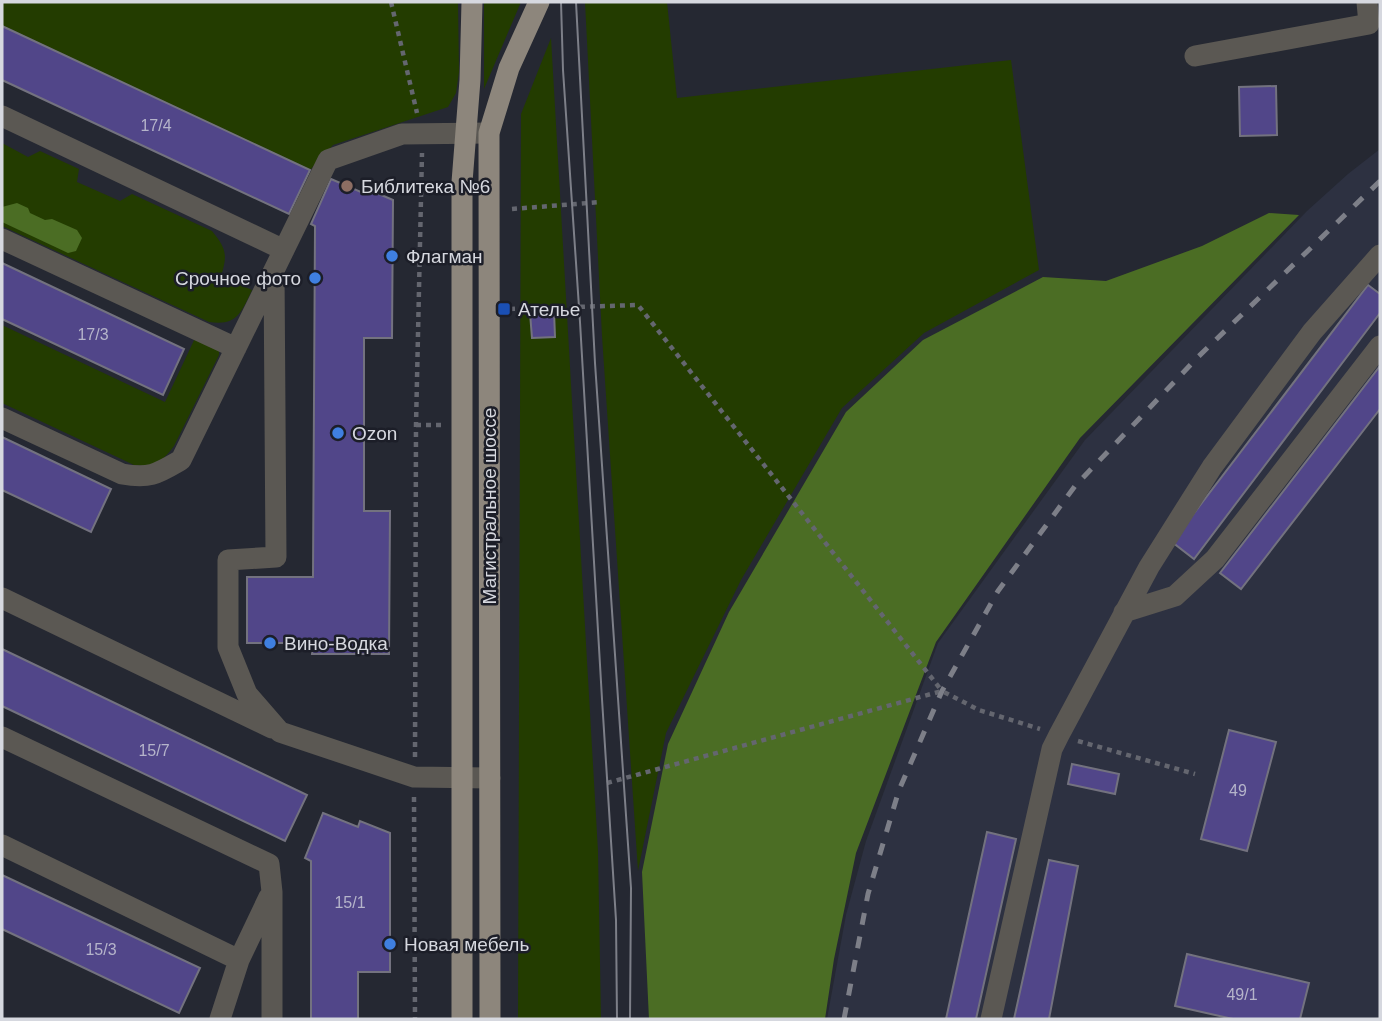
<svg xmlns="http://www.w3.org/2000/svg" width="1382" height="1021" viewBox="0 0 1382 1021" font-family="Arial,sans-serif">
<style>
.built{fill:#2d3141}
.green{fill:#233c00}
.forest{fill:#4b6d24}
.building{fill:#514689;stroke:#73727f;stroke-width:2}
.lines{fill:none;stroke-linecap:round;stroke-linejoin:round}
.path{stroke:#64666f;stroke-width:4.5;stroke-dasharray:5 5;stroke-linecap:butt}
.minor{stroke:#5b5853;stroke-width:21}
.major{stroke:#8d867c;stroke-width:21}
.tram{stroke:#7d7f88;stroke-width:2}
.rail{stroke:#7d7f88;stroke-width:5;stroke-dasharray:12 12;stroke-linecap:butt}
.education-dot{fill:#8d6e63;stroke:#1c1e28;stroke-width:2.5}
.shop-dot{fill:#3f7fe0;stroke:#1c1e28;stroke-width:2.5}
.transit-dot{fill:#1a4fb4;stroke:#1c1e28;stroke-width:2.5}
.labels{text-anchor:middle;stroke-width:5;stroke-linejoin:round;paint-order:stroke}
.number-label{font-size:16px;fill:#b5b4ca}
.poi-label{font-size:19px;fill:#d6d8df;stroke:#1c1e28;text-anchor:start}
.street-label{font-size:19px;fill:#d6d8df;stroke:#1c1e28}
</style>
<rect width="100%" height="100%" fill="#252832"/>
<!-- built -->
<path class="built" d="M1380 149V1019H827L846 915 866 841 938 643 1085 440 1307 211 1348 174Z"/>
<!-- green -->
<path class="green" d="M2 2H458L459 72 456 93 448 107 333 145 310 170 2 26Z
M484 2H521L484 89Z
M585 2H667L677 98 1011 60 1039 270 924 333 842 408 741 580 666 733 638 871 602 336Z
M551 38 598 851 601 1019H518L521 114Z
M2 143 28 157 40 151 79 169 77 182 120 201 132 194 212 231C226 248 228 255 221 276L252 290C241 313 237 326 209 322L2 226Z
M2 325 165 402 196 336 219 347V355L174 446C162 462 154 468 134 465L2 403Z"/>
<!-- forest -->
<path class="forest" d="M17 203 28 208 30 213 45 220 52 219 77 230 82 238 76 251 68 253 2 222V207Z
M1269 213 1299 215 1080 438 936 642 856 853 834 959 825 1019H649L642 872 668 744 729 612 846 412 923 340 1043 277 1106 281 1202 246Z"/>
<!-- building -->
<path class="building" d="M2 26 310 170 289 214 2 80Z
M1276 86 1277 135 1240 136 1239 87Z
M331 179 363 193 365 188 393 200 392 338H364V511H390L389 654H312L313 643H247V577H313L315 226 311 224Z
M2 263 184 349 163 395 2 319Z
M1368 285 1380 294V313L1194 559 1172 542Z
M554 311 555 337 532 338 530 313Z
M1380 366V409L1241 589 1220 573Z
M2 437 111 489 91 532 2 490Z
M2 649 307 795 285 841 2 706Z
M1229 730 1276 742 1247 851 1201 839Z
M1072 764 1119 774 1115 794 1068 784Z
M323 813 358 827 360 821 390 833V972H358V1019H311V861L305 858Z
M987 832 1016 839 976 1019H946Z
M1049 860 1078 866 1049 1019H1014Z
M2 875 200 968 179 1013 2 929Z
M1187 954 1309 983 1300 1019H1233L1175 1006Z"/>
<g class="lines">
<!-- path -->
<path class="path" d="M391 2 417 113
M512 209 601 202
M510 309 638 305 942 691
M416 425H443
M1078 741 1195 774
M415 757 416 425 422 153
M607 783 942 691 979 710 1040 729
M414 797 415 1019"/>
<!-- minor -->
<path class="minor" d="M1195 56 1369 24 1367 2
M2 116 284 250
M2 239 236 348
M274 271 276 557 228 560V647L247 694 280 732 414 777 490 778
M2 418 122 474C150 479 157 474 181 460L328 160 402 134 489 133
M2 598 272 728
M1124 612 1175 596 1215 559 1380 346
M2 737 269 864 272 892V1019
M2 845 239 960
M220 1019 239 960 269 897
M991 1019 1052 749 1059 735 1149 567 1212 467 1312 332 1380 255"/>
<!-- major -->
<path class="major" d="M462 1019V182L470 80 472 2
M490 1019 489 133 509 68 539 2"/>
<!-- tram -->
<path class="tram" d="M561 2 563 70 580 322 602 699 616 920 617 1019
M576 2 595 363 631 888 630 1019"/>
<!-- rail -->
<path class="rail" d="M844 1019 868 894 899 790 942 691 998 591 1075 486 1198 357 1380 181"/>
</g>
<!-- markers -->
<circle class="education-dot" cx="347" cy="186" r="7"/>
<g class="shop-dot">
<circle cx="392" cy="256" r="7"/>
<circle cx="315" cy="278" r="7"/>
<circle cx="338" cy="433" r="7"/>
<circle cx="270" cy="643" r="7"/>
<circle cx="390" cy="944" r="7"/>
</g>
<rect class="transit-dot" x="497" y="302" width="14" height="14" rx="3.5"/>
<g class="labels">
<!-- number labels -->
<g class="number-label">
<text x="156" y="131">17/4</text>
<text x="93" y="340">17/3</text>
<text x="154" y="756">15/7</text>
<text x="1238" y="796">49</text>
<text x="350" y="908">15/1</text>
<text x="101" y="955">15/3</text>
<text x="1242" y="1000">49/1</text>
</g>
<!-- poi labels -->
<g class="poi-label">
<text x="361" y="193">Библитека №6</text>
<text x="406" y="263">Флагман</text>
<text x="301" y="285" text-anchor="end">Срочное фото</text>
<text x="518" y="316">Ателье</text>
<text x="352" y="440">Ozon</text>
<text x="284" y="650">Вино-Водка</text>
<text x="404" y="951">Новая мебель</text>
</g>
<!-- street labels -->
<g class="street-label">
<text transform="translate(489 506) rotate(-90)" y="7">Магистральное шоссе</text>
</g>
</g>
<!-- border -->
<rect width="1382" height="1021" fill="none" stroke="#d6d8df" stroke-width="7"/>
</svg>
